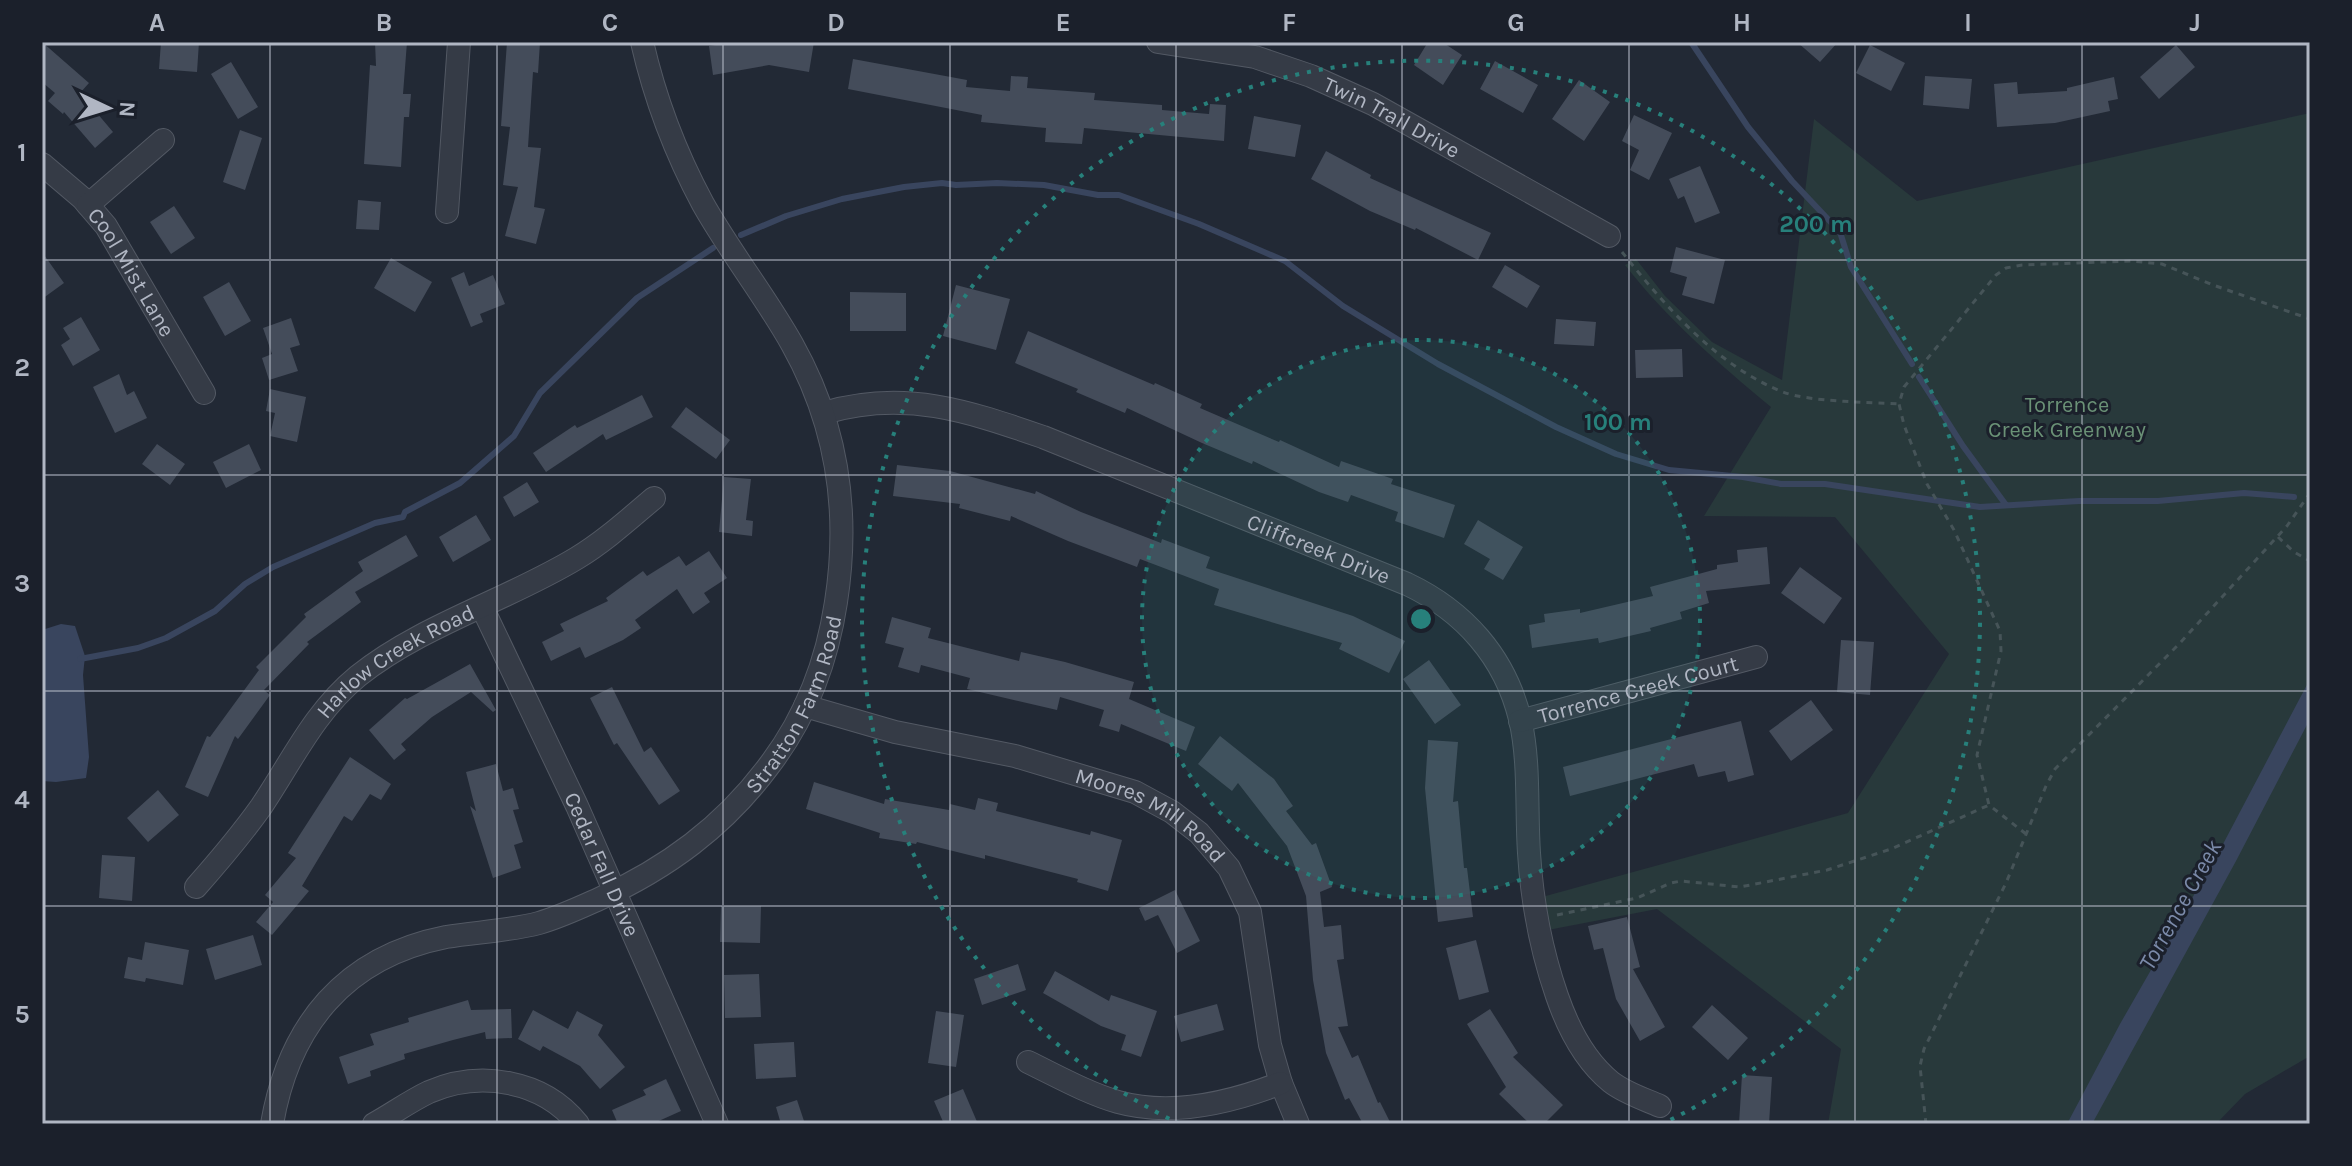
<svg xmlns="http://www.w3.org/2000/svg" width="2352" height="1166" viewBox="0 0 2352 1166" font-family="Karla,sans-serif">
<style>
.green{fill:#28393b}
.water{fill:#39455e}
.lines{fill:none;stroke-linecap:round;stroke-linejoin:round}
.stream{stroke:#39455e;stroke-width:6}
.building{fill:#444c5a}
.street-casing{stroke:#535964;stroke-width:24}
.path{stroke:#465458;stroke-width:3;stroke-dasharray:6 6;stroke-linecap:butt}
.street{stroke:#353b46;stroke-width:22}
.grid{fill:none;stroke:#b0b6c3;stroke-width:2;stroke-opacity:0.55}
.ring{fill:none;stroke:#27807b;stroke-width:4;stroke-dasharray:4 8}
.labels{text-anchor:middle;stroke-width:6;stroke-linejoin:round;paint-order:stroke}
.street-label{font-size:22px;fill:#b0b6c3;stroke:#1b202b}
.park-label{font-size:22px;fill:#6a9176;stroke:#1b202b}
.water-label{font-size:24px;font-style:italic;fill:#7b8aa9;stroke:#1b202b}
.centre{fill:#27807b;stroke:#1b202b;stroke-width:4}
.ring-label{font-size:24px;text-anchor:middle;font-weight:bold;fill:#27807b;stroke:#1b202b;stroke-width:6;stroke-linejoin:round;paint-order:stroke}
.neatline{fill:none;stroke:#b0b6c3;stroke-width:3}
.grid-label{font-size:26px;text-anchor:middle;font-weight:bold;fill:#b0b6c3}
</style>
<rect width="100%" height="100%" fill="#222935"/>
<!-- green -->
<path class="green" d="M2310 113V1056L2245 1094 2216 1124H1828L1841 1049 1657 909 1548 930 1542 897 1848 813 1949 654 1835 517 1704 516 1771 407C1718 363 1667 319 1625 265L1636 259 1665 296 1712 342 1782 380 1814 119 1917 201Z"/>
<!-- water -->
<path class="water" d="M61 624 75 626 85 656 83 675 89 757 86 778 56 782 42 781V630Z
M2310 679V719L2236 861 2092 1124H2067L2120 1024 2222 846Z"/>
<g class="lines">
<!-- stream -->
<path class="stream" d="M1691 42 1748 127 1792 181 1840 232 1851 267 1912 364
M741 235 786 216 842 199 904 187 942 183 956 185 997 183 1044 185 1098 195H1119L1199 224 1285 261 1343 306 1438 364 1556 427 1616 454 1669 470 1743 477 1781 484H1825L1980 507 2079 501H2158L2244 493 2294 497
M1919 377 1963 446 2006 505
M80 659 138 648 166 638 215 611 245 584 273 567 375 523 403 517 405 512 460 483 514 436 540 393 637 298 713 248"/>
</g>
<!-- building -->
<path class="building" d="M42 42 89 83 80 93 113 132 95 148 64 112 63 114 48 101 55 93 42 82Z
M161 42H199L197 72 159 69Z
M375 42H407L403 94H411L409 117H404L401 167 364 164 370 65 376 66Z
M507 42H540L538 73 533 72 528 147 541 148 534 207 545 209 536 244 505 236 518 187 503 185 510 127 501 126Z
M734 42H814L809 72 769 65 713 75 709 46Z
M1428 42H1442L1462 55 1443 85 1414 65Z
M1797 42H1838L1820 62Z
M1870 45 1905 63 1891 91 1856 73Z
M2176 45 2195 67 2159 99 2140 77Z
M853 59 967 80 966 87 1010 91 1011 76 1028 77 1027 88 1095 93 1094 100 1162 105V110L1209 114 1210 104 1226 105 1224 141 1084 128 1082 144 1045 142 1046 128 981 122 982 115 848 89Z
M1495 61 1538 85 1523 113 1480 89Z
M231 62 258 107 238 119 211 74Z
M1925 76 1972 79 1969 109 1923 105Z
M2114 77 2118 99 2108 101 2110 111 2055 123 1997 127 1994 84 2017 82 2018 94 2067 91V88Z
M1579 80 1610 102 1584 141 1552 119Z
M1634 115 1672 133 1649 180 1630 170 1639 150 1622 141Z
M1254 116 1301 125 1295 157 1248 149Z
M240 130 262 138 245 190 223 182Z
M1326 151 1371 175 1370 178 1491 233 1478 260 1416 228 1415 230 1370 211 1311 179Z
M1700 166 1720 213 1695 223 1684 196 1678 199 1669 179Z
M358 200 381 202 379 230 356 229Z
M174 206 195 238 171 254 150 222Z
M1676 247 1725 260 1714 304 1682 295 1687 277 1670 272Z
M42 252 64 283 42 299Z
M391 258 432 282 415 312 374 288Z
M1505 265 1540 286 1527 308 1492 287Z
M464 272 469 286 493 275 505 304 480 314 483 322 471 327 451 278Z
M229 282 251 321 225 336 203 297Z
M956 285 1010 299 996 350 943 336Z
M850 292 906 293V331H850Z
M81 317 100 350 73 366 61 345 70 339 63 328Z
M291 318 300 345 290 348 298 371 269 380 262 358 272 354 263 328Z
M1556 319 1596 322 1594 346 1554 344Z
M1028 331 1154 385 1155 383 1202 404 1200 408 1279 442 1280 440 1339 467 1341 461 1393 479 1391 484 1455 505 1444 538 1395 521 1398 512 1351 495 1348 502 1319 492 1253 461 1252 464 1202 443 1127 408 1125 413 1076 392 1078 389 1015 363Z
M1682 349 1683 377 1636 378 1635 350Z
M119 374 127 395 134 391 147 418 115 433 93 387Z
M270 389 306 397 297 442 270 436 275 413 266 411Z
M642 395 653 417 606 440 603 434 546 472 533 453 575 425 577 428Z
M686 407 730 440 716 459 671 427Z
M157 444 185 464 170 485 142 464Z
M249 444 261 470 226 488 213 462Z
M897 465 950 471 1035 494 1036 491 1081 512 1161 543 1162 539 1210 557 1206 568 1353 616 1405 641 1389 673 1339 649 1342 643 1214 605 1219 589 1140 559 1137 567 1068 541 1011 516 1010 521 959 508 960 504 893 496Z
M724 477 751 479 746 520 753 521 752 536 719 532Z
M527 482 539 502 514 517 503 497Z
M476 515 491 540 453 562 439 537Z
M1478 520 1523 547 1503 580 1484 569 1490 559 1464 544Z
M406 535 418 556 355 592 361 602 307 642 309 644 264 690 270 695 238 739 235 736 208 797 185 787 207 736 210 737 259 670 256 667 306 617 304 614 363 571 358 562Z
M1767 547 1770 584 1706 591 1709 603 1680 612 1682 619 1650 628 1651 631 1599 643 1598 638 1532 648 1529 625 1545 622 1544 614 1580 609V613L1653 596 1650 587 1717 569V565L1738 562 1737 550Z
M709 551 727 578 704 593 710 602 693 614 677 589 635 620 641 628 623 640 585 658 580 647 551 661 542 642 564 631 560 624 608 601 606 598 643 571 647 576 679 556 686 566Z
M1800 567 1842 598 1824 624 1781 593Z
M892 617 931 628 928 638 1019 661 1021 652 1065 662 1134 682 1129 699 1195 727 1186 751 1121 724 1119 732 1099 726 1104 710 1060 697 1057 710 967 689 970 678 921 665 919 673 898 667 904 648 885 643Z
M1841 640 1874 642 1870 695 1837 692Z
M1429 660 1461 705 1435 724 1403 679Z
M470 664 496 710 493 712 471 692 432 717 401 744 406 750 394 760 369 730 405 698 407 699Z
M612 687 644 752 651 747 680 791 659 805 617 743 614 745 590 698Z
M1811 700 1833 730 1791 761 1769 731Z
M1741 721 1754 775 1728 782 1725 771 1698 777 1694 764 1570 796 1563 767Z
M1220 736 1274 779 1293 806 1286 811 1312 845 1316 843 1332 887 1320 892 1324 927 1341 925 1344 959 1337 960 1348 1026 1338 1027 1352 1058 1358 1055 1378 1103 1380 1102 1391 1124H1363L1349 1098 1345 1100 1326 1053 1313 980 1306 896 1287 846 1238 783 1232 791 1198 764Z
M1428 740 1458 742 1453 802 1458 801 1464 868H1467L1473 917 1438 922 1425 788Z
M350 757 391 784 381 800 370 794 352 821 344 816 302 886 309 891 272 935 256 922 273 902 265 895 296 858 288 853Z
M496 764 503 791 513 788 519 809 513 810 523 842 514 845 521 868 493 878 470 806 476 811 466 772Z
M814 782 884 804 885 799 949 810 950 804 975 810 978 798 998 803 996 811 1090 835 1091 831 1122 840 1108 891 1077 882 1078 879 985 855V859L917 842 916 844 879 838 880 833 806 809Z
M158 790 179 815 148 842 127 818Z
M102 855 135 857 132 901 99 898Z
M1175 890 1200 941 1177 953 1158 915 1145 921 1139 908Z
M721 906H761L760 943 720 942Z
M1627 917 1640 967 1633 969 1665 1027 1640 1041 1616 999 1603 948 1594 950 1588 926Z
M253 935 262 965 215 980 206 949Z
M1476 940 1489 992 1459 1000 1446 948Z
M145 942 189 950 183 985 146 978 145 982 124 978 128 957 142 960Z
M1018 964 1026 990 982 1005 974 979Z
M1055 971 1109 1001 1111 995 1157 1011 1141 1057 1121 1050 1126 1035 1101 1026 1043 993Z
M759 974 761 1017 725 1018 724 975Z
M468 1000 471 1010 511 1009 512 1038 486 1039 485 1032 453 1040 404 1054 405 1059 370 1071 371 1076 348 1084 339 1057 374 1045 370 1034 409 1022 408 1018Z
M1217 1004 1224 1030 1181 1042 1174 1016Z
M1712 1005 1748 1038 1728 1060 1692 1027Z
M1490 1009 1518 1053 1513 1057 1563 1105 1544 1124H1530L1499 1094 1506 1087 1467 1024Z
M533 1010 568 1029 577 1011 603 1025 598 1035 625 1067 600 1089 580 1066 543 1046 540 1051 518 1039Z
M936 1011 964 1015 956 1067 928 1063Z
M794 1042 796 1077 756 1079 754 1044Z
M1742 1075 1772 1077 1769 1124H1739Z
M666 1079 681 1111 652 1124H618L612 1110 646 1095 643 1090Z
M963 1089 978 1124H944L934 1101Z
M797 1100 805 1124H781L776 1107Z"/>
<g class="lines">
<!-- street casing -->
<g class="street-casing">
<g id="street">
<path id="s1" d="M1158 42 1255 57 1311 76 1373 104 1609 236"/>
<path id="s2" d="M42 164 82 198 106 226 204 393"/>
<path d="M88 205 163 140"/>
<path d="M447 212 459 42"/>
<path id="s3" d="M824 413C904 389 968 411 1043 437L1407 584C1464 611 1505 657 1520 719 1530 762 1526 809 1529 853 1532 901 1541 950 1557 996 1568 1028 1584 1060 1611 1082 1625 1093 1644 1099 1660 1106"/>
<path id="s4" d="M482 607 577 806 717 1124"/>
<path id="s5" d="M805 706 895 732 1015 756 1135 792 1172 812 1199 833 1229 868 1250 912 1270 1045 1281 1083 1298 1124"/>
<path id="s6" d="M1520 721 1756 657"/>
<path id="s7" d="M196 887C219 861 241 835 261 807 292 761 314 712 358 676 422 625 508 600 577 558 605 541 629 519 654 498"/>
<path d="M1028 1062C1057 1076 1087 1093 1118 1102 1172 1117 1230 1103 1281 1083"/>
<path id="s8" d="M272 1124C289 1025 345 957 446 937 477 932 509 931 539 923 560 917 579 908 599 899 667 868 723 827 768 767 805 719 827 662 836 602 850 512 837 424 792 344 765 296 730 252 703 204 675 152 655 99 642 42"/>
<path d="M374 1124C392 1114 410 1101 429 1092 480 1070 543 1080 578 1124"/>
</g>
</g>
<!-- path -->
<path class="path" d="M1622 252C1665 306 1717 366 1783 392 1809 402 1869 402 1899 404
M2278 537 2294 552 2310 561
M2026 834 1989 805 1977 755 2001 651 2000 631 1954 530 1927 484 1904 425 1899 404 1904 387 1996 275 2006 268 2022 265 2131 261 2162 264 2213 285 2310 319
M1557 915 1637 898 1671 883 1681 881 1740 887 1827 870 1891 849 1989 805
M1926 1124 1920 1066 1924 1049 2006 883 2046 786 2055 769 2179 644 2287 526 2310 493"/>
<!-- street -->
<use href="#street" class="street"/>
</g>
<!-- grid -->
<path class="grid" d="M270 42V1124M497 42V1124M723 42V1124M950 42V1124M1176 42V1124M1402 42V1124M1629 42V1124M1855 42V1124M2082 42V1124M42 260H2310M42 475H2310M42 691H2310M42 906H2310"/>
<!-- distance rings -->
<circle cx="1421" cy="619" r="279" fill="#27807b" fill-opacity=".12"/>
<g class="ring">
<circle cx="1421" cy="619" r="279"/>
<path d="M1180 1124A559 559 0 1 1 1662 1124"/>
</g>
<g class="labels">
<!-- street labels -->
<g class="street-label">
<text dy="8" stroke="none"><textPath href="#s1" startOffset="248">Twin Trail Drive</textPath></text>
<text dy="8" stroke="none"><textPath href="#s2" startOffset="142">Cool Mist Lane</textPath></text>
<text dy="8" stroke="none"><textPath href="#s3" startOffset="522">Cliffcreek Drive</textPath></text>
<text dy="8" stroke="none"><textPath href="#s7" startOffset="306">Harlow Creek Road</textPath></text>
<text dy="8" stroke="none"><textPath href="#s6" startOffset="122">Torrence Creek Court</textPath></text>
<text dy="8" stroke="none"><textPath href="#s8" startOffset="718">Stratton Farm Road</textPath></text>
<text dy="8" stroke="none"><textPath href="#s5" startOffset="366">Moores Mill Road</textPath></text>
<text dy="8" stroke="none"><textPath href="#s4" startOffset="284">Cedar Fall Drive</textPath></text>
</g>
<!-- park labels -->
<g class="park-label">
<text x="2067" y="412">Torrence<tspan x="2067" dy="25">Creek Greenway</tspan></text>
</g>
<!-- water labels -->
<g class="water-label">
<text transform="translate(2180 905) rotate(-61)" y="8">Torrence Creek</text>
</g>
</g>
<circle cx="1421" cy="619" r="12" class="centre"/>
<g class="ring-label">
<text x="1816" y="232">200 m</text>
<text x="1618" y="430">100 m</text>
</g>
<!-- border -->
<rect width="2352" height="1166" fill="none" stroke="#1b202b" stroke-width="88"/>
<!-- north arrow -->
<g transform="translate(108 108) rotate(94)" stroke="#1b202b" stroke-width="6" paint-order="stroke">
<path d="M0-6L14 30L0 20L-14 30Z" fill="#b0b6c3"/>
<text y="-12" font-size="22" font-weight="bold" text-anchor="middle" fill="#b0b6c3">N</text>
</g>
<rect x="44" y="44" width="2264" height="1078" class="neatline"/>
<g class="grid-label">
<text x="157" y="31">A</text>
<text x="384" y="31">B</text>
<text x="610" y="31">C</text>
<text x="836" y="31">D</text>
<text x="1063" y="31">E</text>
<text x="1289" y="31">F</text>
<text x="1516" y="31">G</text>
<text x="1742" y="31">H</text>
<text x="1968" y="31">I</text>
<text x="2195" y="31">J</text>
<text x="22" y="161">1</text>
<text x="22" y="376">2</text>
<text x="22" y="592">3</text>
<text x="22" y="808">4</text>
<text x="22" y="1023">5</text>
</g>
</svg>
